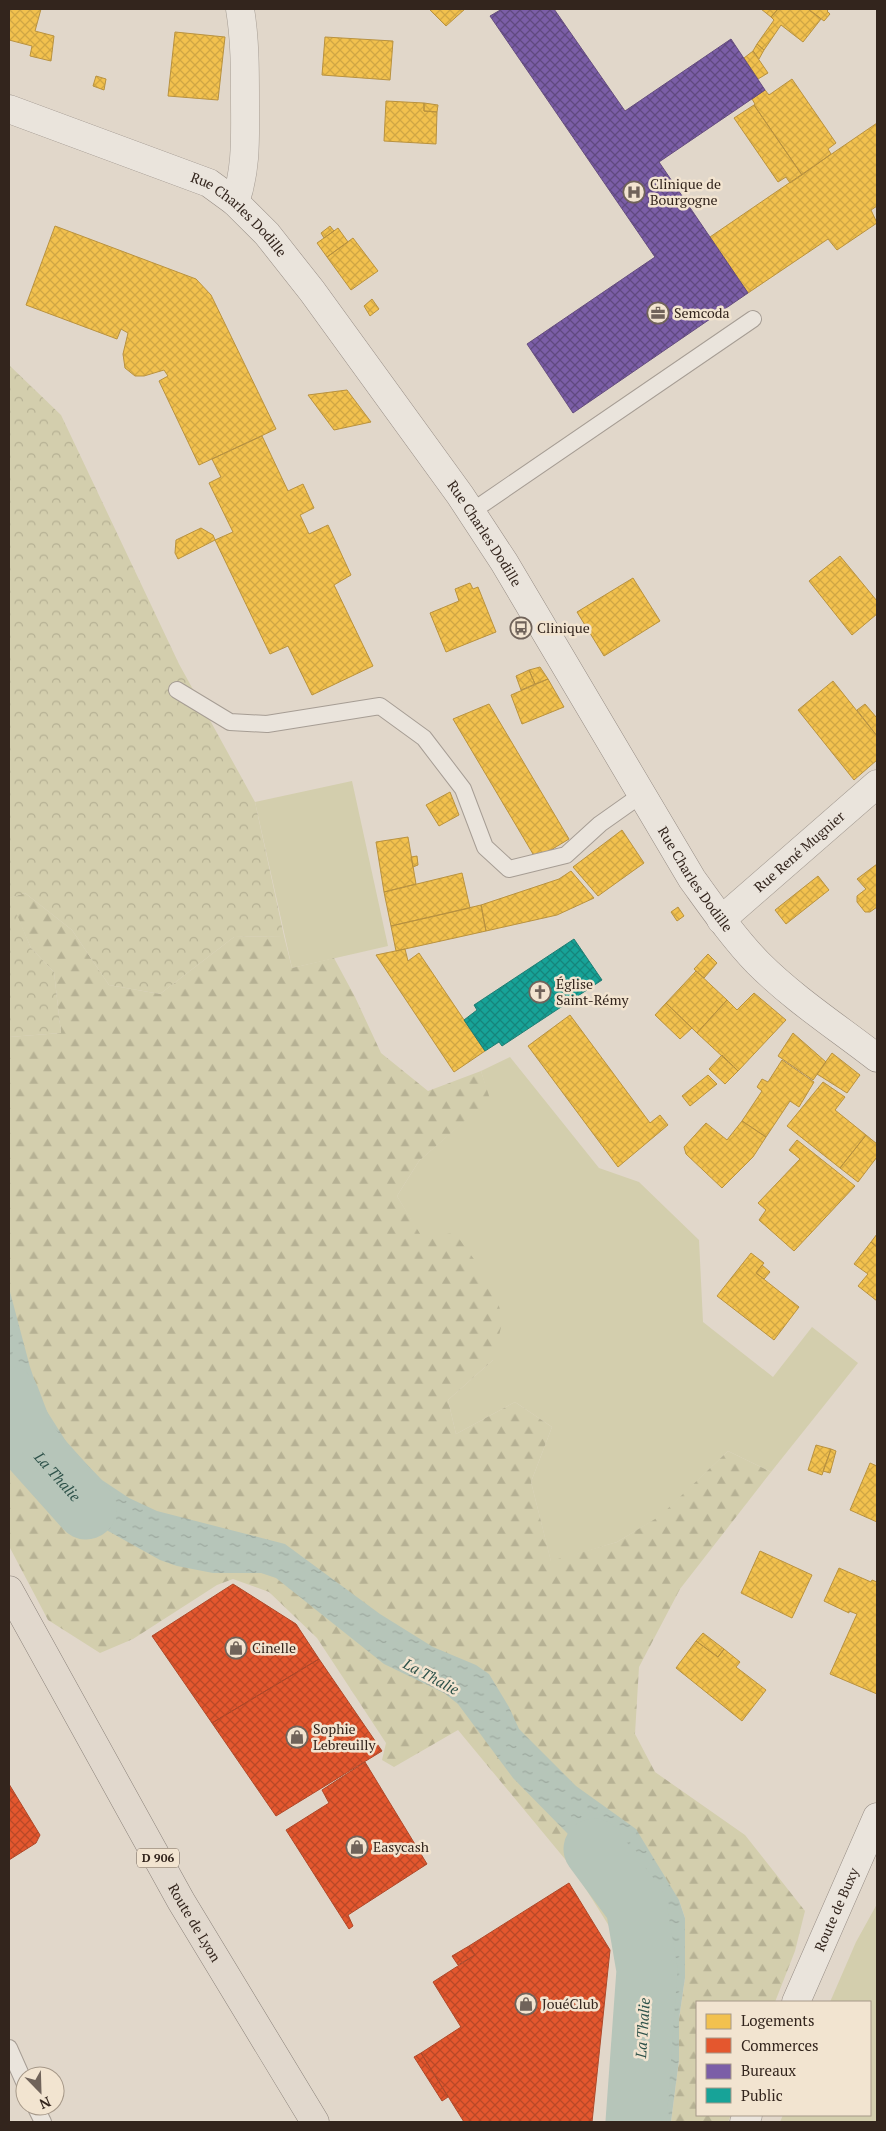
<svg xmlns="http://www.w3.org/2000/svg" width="886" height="2131" viewBox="0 0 886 2131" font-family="'PT Serif',serif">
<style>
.grass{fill:#d3cead}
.forest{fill:url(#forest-firs)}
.park{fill:url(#park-crowns)}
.water{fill:url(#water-ripples)}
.homes{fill:url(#homes-cross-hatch);stroke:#b9923f}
.shops{fill:url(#shops-cross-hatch);stroke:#af4829}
.offices{fill:url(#offices-cross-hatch);stroke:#654d7e}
.public{fill:url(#public-cross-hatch);stroke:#1f7d73}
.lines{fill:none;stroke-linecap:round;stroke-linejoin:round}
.river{stroke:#b6c5b9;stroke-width:61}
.lane-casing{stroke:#a69d94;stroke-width:18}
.street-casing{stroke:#a69d94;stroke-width:29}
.secondary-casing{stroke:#968c84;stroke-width:29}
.primary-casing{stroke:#8b827a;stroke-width:29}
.lane{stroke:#eae4dc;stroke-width:16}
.street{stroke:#eae4dc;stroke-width:28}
.secondary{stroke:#eae4dc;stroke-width:28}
.primary{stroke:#e1d8cd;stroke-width:28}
.labels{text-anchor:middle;stroke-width:5;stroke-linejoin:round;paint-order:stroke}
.shield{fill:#f2e4d0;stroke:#6c5e53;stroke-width:1}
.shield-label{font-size:12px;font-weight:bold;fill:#33251d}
.poi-label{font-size:14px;fill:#33251d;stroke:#f2e4d0;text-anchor:start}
.street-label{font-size:14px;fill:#33251d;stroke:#f2e4d0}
.water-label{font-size:15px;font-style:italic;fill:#2e524a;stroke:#f2e4d0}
</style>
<defs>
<pattern id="forest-firs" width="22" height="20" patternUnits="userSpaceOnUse" patternTransform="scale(1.25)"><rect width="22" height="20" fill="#d3cead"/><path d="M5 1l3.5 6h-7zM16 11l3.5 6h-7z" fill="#b6b194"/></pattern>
<pattern id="park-crowns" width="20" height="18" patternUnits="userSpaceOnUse" patternTransform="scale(1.25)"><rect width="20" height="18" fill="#d3cead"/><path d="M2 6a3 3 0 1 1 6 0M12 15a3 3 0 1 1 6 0" fill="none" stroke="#b6b194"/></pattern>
<pattern id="water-ripples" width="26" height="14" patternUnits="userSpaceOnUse" patternTransform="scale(1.25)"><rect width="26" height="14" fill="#b6c5b9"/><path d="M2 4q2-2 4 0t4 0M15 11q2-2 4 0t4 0" fill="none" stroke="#9da99f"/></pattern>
<pattern id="homes-cross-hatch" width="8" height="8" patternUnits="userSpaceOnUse" patternTransform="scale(1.25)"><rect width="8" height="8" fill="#f2c14e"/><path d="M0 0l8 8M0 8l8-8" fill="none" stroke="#d0a644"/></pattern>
<pattern id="shops-cross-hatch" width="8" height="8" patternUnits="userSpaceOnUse" patternTransform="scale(1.25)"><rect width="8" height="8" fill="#e4572e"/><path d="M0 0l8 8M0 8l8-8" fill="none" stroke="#b94827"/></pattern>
<pattern id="offices-cross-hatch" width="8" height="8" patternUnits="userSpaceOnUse" patternTransform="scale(1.25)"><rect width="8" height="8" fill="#7b5ea7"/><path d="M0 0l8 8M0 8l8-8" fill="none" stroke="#604980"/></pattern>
<pattern id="public-cross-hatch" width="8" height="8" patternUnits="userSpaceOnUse" patternTransform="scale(1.25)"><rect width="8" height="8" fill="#17a398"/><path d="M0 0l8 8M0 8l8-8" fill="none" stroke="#15857b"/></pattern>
</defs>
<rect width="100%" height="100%" fill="#e1d7ca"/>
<!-- grass -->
<path class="grass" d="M352 781 388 946 292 968 255 802Z
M510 1057 599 1168 639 1182 699 1240 703 1322 773 1377 812 1327 858 1363 771 1472 728 1451 661 1516 617 1542 551 1562 531 1482 552 1427 515 1402 456 1434 448 1400 493 1360 397 1196 419 1161 489 1099 481 1071Z
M877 1904V2122H780L783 2115H870V2002H830L856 1942Z"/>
<!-- forest -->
<path class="forest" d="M25 893 72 930 109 985 160 994 234 937 284 936 292 968 334 958 355 997 381 1053 428 1091 481 1071 490 1099 419 1161 397 1196 422 1237 455 1233 492 1284 503 1319 493 1360 448 1400 456 1434 515 1402 552 1427 531 1482 551 1561 617 1542 660 1516 728 1451 771 1472 680 1589 639 1667 635 1734 655 1772 745 1835 805 1911 795 1951 775 2002H697V2115H731L728 2122H671L679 2060V2019L685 1978V1918L679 1900 624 1950 574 1870 458 1730 394 1767 382 1760 386 1743 317 1638 269 1592 233 1579 217 1585 133 1639 100 1653 48 1620 9 1546V1037L61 1033 54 972 31 948 9 898Z"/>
<!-- park -->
<path class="park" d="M9 365 61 415 179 664 255 802 284 936 234 937 160 994 109 985 72 930 25 893 10 898 31 948 54 972 61 1033 9 1037Z"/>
<!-- water -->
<path class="water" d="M9 1288 30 1367 43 1405 69 1446 102 1480 129 1498 157 1511 285 1544 380 1614 433 1647 476 1665 489 1674 509 1707 519 1729 576 1786 636 1829 679 1900 685 1918V1978L679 2019V2060L671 2122H636L643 2005 648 1973 647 1948 641 1926 622 1889 513 1778 458 1704 444 1693 384 1664 276 1578 261 1573H213L177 1566 160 1560 92 1522 69 1501 40 1467 9 1400Z"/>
<!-- homes -->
<path class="homes" d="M9 9H41L35 31 54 36 51 61 30 56 32 46 9 40Z
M429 9H465L446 26Z
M761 9H778L771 17Z
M778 9H808L821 19 803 42 781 25 764 50 757 44 774 20 771 17Z
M808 9H829L827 11 830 14 824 21Z
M175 32 225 37 218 100 168 96Z
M325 37 393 41 390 80 322 75Z
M757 44 764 50 759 59 753 51Z
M753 51 768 73 758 79 744 58Z
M96 76 106 79 104 90 93 86Z
M792 79 836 143 828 149 831 154 802 175 754 105 755 104 752 99 765 90 769 95Z
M386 101 424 103V111L437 112 436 144 384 141Z
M424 103 438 105 437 112 424 111Z
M754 105 802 175 790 183 786 177 778 182 734 118Z
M877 123V206L871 210 877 223 837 250 828 239 748 293 710 237Z
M55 226 196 279 211 295 276 429 199 465 159 381 168 376 164 370 144 376H135L125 368 123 354 128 333 121 329 117 339 26 305Z
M330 226 334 231 324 238 321 233Z
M338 228 348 242 327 257 317 243Z
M353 238 378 271 351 290 327 257Z
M372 299 379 309 370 316 364 306Z
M347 390 371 422 334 430 308 395Z
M262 436 288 491 303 484 314 508 300 515 309 534 328 525 351 575 334 585 373 666 312 695 288 646 270 654 215 540 233 532 209 483 221 477 212 459Z
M201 528 213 535 215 540 178 559 175 553 176 540Z
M840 556 877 601V614L852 635 809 581Z
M633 578 660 621 604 656 577 612Z
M470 583 473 589 478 587 496 632 446 652 430 613 459 601 455 589Z
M540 667 548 679 535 684 529 670Z
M529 670 535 684 521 690 516 676Z
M548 679 564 707 522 724 511 695Z
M833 681 877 736V760L854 780 798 710Z
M489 704 569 839 536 859 453 719Z
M865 704 877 718V736L857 710Z
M450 792 459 815 439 826 426 805Z
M622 830 644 863 598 896 573 867Z
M408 837 416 884 384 892 376 842Z
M417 856 418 865 413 867 411 857Z
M877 864V907L870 912H865L857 902V896L866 889 857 879Z
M571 871 594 898 557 915 486 931 481 905 559 879Z
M462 873 470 908 391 926 384 892Z
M818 876 829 890 786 924 775 910Z
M481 905 486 931 396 951 391 926Z
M678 907 684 916 677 921 671 912Z
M405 949 408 961 419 953 485 1051 454 1072 376 955Z
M708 954 717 963 704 978 694 969Z
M696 971 727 1000 697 1033 666 1003Z
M754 993 786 1020 738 1071 697 1033 727 1000 737 1010Z
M666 1003 692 1028 680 1039 655 1015Z
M570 1015 650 1123 660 1115 668 1125 618 1167 528 1046Z
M793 1033 826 1062 813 1080 778 1056Z
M832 1053 860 1075 847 1093 817 1074Z
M722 1055 738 1071 725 1084 709 1069Z
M782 1060 814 1082 799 1107 790 1101 766 1137 742 1121 762 1091 757 1087 762 1079 768 1082Z
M708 1075 717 1084 690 1106 682 1096Z
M823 1082 845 1097 835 1110 866 1135 840 1168 787 1126Z
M742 1121 766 1137 753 1157 722 1188 686 1154 684 1147 706 1123 727 1140Z
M866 1135 877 1144V1157L858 1182 840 1168Z
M797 1140 855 1186 794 1251 759 1220 766 1210 758 1203 800 1159 789 1150Z
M877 1234V1247L871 1242Z
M871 1242 877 1247V1301L858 1286 868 1274 854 1264Z
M751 1253 764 1263 756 1273 799 1307 774 1340 717 1296Z
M762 1265 770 1272 764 1279 756 1273Z
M816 1445 831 1449 822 1475 808 1470Z
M831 1449 836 1451 830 1473 823 1471Z
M870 1463 877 1466V1522L850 1510Z
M760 1551 812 1575 792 1618 741 1593Z
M839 1568 871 1582 872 1580 877 1582V1694L830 1674 857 1614 849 1611V1613L824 1601Z
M703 1633 724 1649 718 1657 696 1641Z
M696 1641 718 1657 724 1649 740 1662 736 1667 766 1690 742 1721 676 1668Z"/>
<!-- shops -->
<path class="shops" d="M233 1584 296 1624 319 1659 212 1723 152 1636Z
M319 1659 382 1751 276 1816 212 1723Z
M365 1762 427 1864 348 1915 353 1926 349 1929 286 1830 329 1803 322 1790Z
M9 1784 40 1835 36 1843 9 1860Z
M569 1883 610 1950 592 2122H464L421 2053 461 2027 433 1982 475 1955 469 1946Z
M469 1946 475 1955 458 1965 452 1956Z
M421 2053 448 2097 442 2101 414 2057Z"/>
<!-- offices -->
<path class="offices" d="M502 9H554L625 111 731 39 765 90 659 162 748 293 573 413 527 344 655 257 490 16Z"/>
<!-- public -->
<path class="public" d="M574 939 602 980 502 1046 499 1042 485 1051 464 1020 477 1010 474 1005Z"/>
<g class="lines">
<!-- river -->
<g class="river">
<path id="s1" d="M9 1397 26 1442 86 1509"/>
<path d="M594 1849 636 1906 647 1970 636 2122"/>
</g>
<!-- lane casing -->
<g class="lane-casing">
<path id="lane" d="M471 512 753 319
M177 690 230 722 267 724 380 706 424 738 463 789 485 847 509 869 566 855 600 824 641 795
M9 2048 25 2084
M35 2106 43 2122"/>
</g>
<!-- street casing -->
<g class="street-casing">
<g id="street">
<path d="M235 202C247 169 245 135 245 100 245 69 245 39 240 9"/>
<path id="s2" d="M721 920 877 784"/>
</g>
</g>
<!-- secondary casing -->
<g class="secondary-casing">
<g id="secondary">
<path id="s3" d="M9 109 209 183 235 202 267 234 312 291 460 495 504 562 692 879C713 908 733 937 758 963 794 999 837 1027 877 1058"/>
<path id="s4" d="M796 2002 877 1817"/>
<path d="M744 2122 748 2115"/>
</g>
</g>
<!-- primary casing -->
<g class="primary-casing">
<g id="primary">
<path id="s5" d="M9 1590 181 1901 315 2122"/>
</g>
</g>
<!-- lane -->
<use href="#lane" class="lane"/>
<!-- street -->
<use href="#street" class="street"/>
<!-- secondary -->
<use href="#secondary" class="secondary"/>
<!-- primary -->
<use href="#primary" class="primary"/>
</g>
<!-- icons -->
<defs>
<g id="hospital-ring" transform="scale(1.125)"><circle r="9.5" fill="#f2e4d0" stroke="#70635a" stroke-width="1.5"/><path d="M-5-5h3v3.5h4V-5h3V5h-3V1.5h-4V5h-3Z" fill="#70635a"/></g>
<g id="office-ring" transform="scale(1.125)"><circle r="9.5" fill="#f2e4d0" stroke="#70635a" stroke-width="1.5"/><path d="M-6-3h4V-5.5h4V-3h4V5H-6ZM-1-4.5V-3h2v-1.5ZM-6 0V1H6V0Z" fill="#70635a"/></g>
<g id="bus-ring" transform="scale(1.125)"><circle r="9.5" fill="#f2e4d0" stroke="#70635a" stroke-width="1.5"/><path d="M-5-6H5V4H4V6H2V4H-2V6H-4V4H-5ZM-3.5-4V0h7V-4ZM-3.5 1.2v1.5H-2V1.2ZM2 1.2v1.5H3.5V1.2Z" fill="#70635a"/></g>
<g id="church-ring" transform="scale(1.125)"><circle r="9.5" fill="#f2e4d0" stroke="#70635a" stroke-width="1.5"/><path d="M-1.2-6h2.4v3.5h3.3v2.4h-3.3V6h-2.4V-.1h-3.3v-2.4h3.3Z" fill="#70635a"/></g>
<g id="shop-ring" transform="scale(1.125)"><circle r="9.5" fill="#f2e4d0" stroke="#70635a" stroke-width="1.5"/><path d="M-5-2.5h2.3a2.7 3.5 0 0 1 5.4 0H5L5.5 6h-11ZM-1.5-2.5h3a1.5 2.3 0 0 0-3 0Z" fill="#70635a"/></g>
</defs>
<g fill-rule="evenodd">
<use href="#hospital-ring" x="634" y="192"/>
<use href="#office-ring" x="658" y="313"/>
<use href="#bus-ring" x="521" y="628"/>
<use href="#church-ring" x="540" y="992"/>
<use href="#shop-ring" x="236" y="1648"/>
<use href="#shop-ring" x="297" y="1737"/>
<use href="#shop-ring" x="357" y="1847"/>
<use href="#shop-ring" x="526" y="2004"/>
</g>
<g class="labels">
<!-- shield labels -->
<rect class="shield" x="137" y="1848.5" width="42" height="19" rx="4"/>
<g class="shield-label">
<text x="158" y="1862">D 906</text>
</g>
<!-- poi labels -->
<g class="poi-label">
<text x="650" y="189">Clinique de<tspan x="650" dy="16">Bourgogne</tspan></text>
<text x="674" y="318">Semcoda</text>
<text x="537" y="633">Clinique</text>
<text x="556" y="989">Église<tspan x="556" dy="16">Saint-Rémy</tspan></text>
<text x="252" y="1653">Cinelle</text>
<text x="313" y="1734">Sophie<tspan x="313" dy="16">Lebreuilly</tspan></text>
<text x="373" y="1852">Easycash</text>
<text x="542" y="2009">JouéClub</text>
</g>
<!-- street labels -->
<g class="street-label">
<text dy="5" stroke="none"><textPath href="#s3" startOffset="256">Rue Charles Dodille</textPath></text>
<text dy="5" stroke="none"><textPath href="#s3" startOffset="661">Rue Charles Dodille</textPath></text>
<text dy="5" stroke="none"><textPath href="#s2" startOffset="104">Rue René Mugnier</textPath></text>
<text dy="5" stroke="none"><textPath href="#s3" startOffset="1066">Rue Charles Dodille</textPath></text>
<text dy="5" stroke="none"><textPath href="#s4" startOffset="101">Route de Buxy</textPath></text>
<text dy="5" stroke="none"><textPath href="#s5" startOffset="381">Route de Lyon</textPath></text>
</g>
<!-- water labels -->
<g class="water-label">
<text dy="5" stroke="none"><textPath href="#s1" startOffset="95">La Thalie</textPath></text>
<text transform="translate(431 1677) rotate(28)" y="5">La Thalie</text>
<text transform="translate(643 2028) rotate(-86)" y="5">La Thalie</text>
</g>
</g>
<!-- border -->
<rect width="886" height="2131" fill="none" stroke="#33251d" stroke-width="20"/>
<!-- legend -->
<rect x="696" y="2001" width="175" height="115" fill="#f2e4d0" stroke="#a69888"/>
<rect x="706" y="2014" width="25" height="15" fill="#f2c14e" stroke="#a69888"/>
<text x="741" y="2026" font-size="15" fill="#33251d">Logements</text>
<rect x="706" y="2038" width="25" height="15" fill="#e4572e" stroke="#a69888"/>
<text x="741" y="2051" font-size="15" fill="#33251d">Commerces</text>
<rect x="706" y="2064" width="25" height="15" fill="#7b5ea7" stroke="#a69888"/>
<text x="741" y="2076" font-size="15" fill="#33251d">Bureaux</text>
<rect x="706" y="2088" width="25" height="15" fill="#17a398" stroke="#a69888"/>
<text x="741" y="2101" font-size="15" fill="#33251d">Public</text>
<!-- north arrow -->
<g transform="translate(40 2091) rotate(157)"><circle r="24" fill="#f2e4d0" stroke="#a69888"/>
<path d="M0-4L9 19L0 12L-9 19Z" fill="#70635a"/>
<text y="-8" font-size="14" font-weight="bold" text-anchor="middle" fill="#33251d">N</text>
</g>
</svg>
